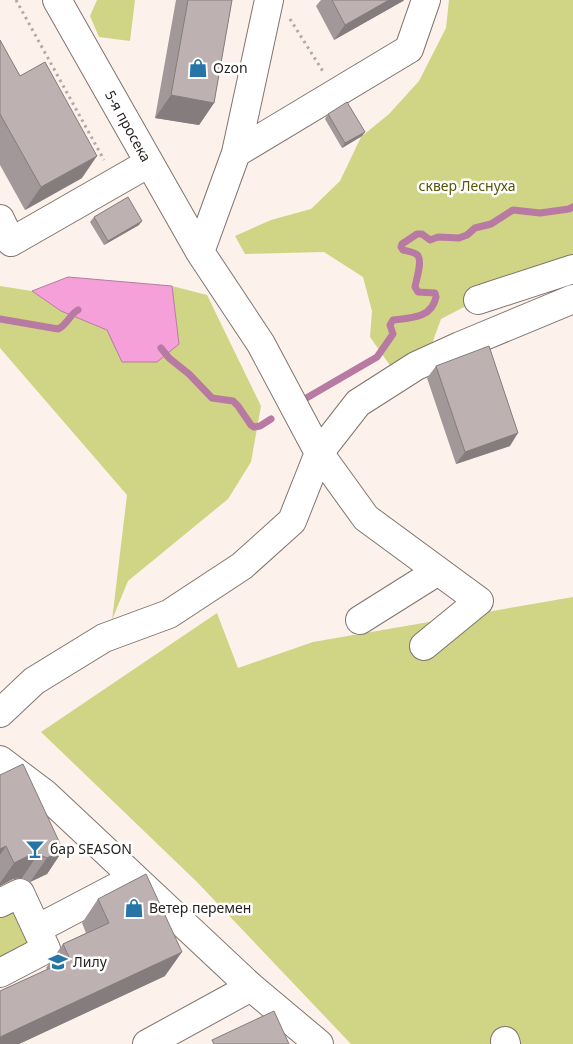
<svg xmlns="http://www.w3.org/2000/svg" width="573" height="1044" viewBox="0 0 573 1044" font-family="'Noto Sans',sans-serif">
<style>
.green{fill:#d0d485}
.water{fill:#f6a0da;stroke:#b87aa2}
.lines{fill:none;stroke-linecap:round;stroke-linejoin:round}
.stream{stroke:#b87aa2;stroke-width:7}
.minor-casing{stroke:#7f746f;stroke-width:30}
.path{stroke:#b3a9a5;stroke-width:3;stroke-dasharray:2.5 4;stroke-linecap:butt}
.minor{stroke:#fff;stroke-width:28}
.wall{fill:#a39899}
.shaded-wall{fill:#857c7d}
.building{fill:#beb1b2;stroke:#857c7d}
.labels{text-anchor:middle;stroke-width:5;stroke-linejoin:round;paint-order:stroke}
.poi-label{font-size:14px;fill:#272321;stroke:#fff;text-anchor:start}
.street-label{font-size:14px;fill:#272321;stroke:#fff}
.park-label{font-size:14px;fill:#555607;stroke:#fff}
</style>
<rect width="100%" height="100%" fill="#fdf1eb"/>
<!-- green -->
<path class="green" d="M97 0H135L130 41 99 37 90 16Z
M449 0H573V270L516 280 441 319 429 352 396 374 370 337 372 311 363 277 324 252 245 254 235 236 271 220 311 209 340 181 361 137 389 114 419 81 446 28Z
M0 286 32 291 61 311 107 330 179 344 172 286 207 295 261 406 251 462 228 499 128 581 112 620 127 495 0 348Z
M573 597V1044H351L197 882 41 732 217 613 238 668 313 642Z
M11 903 36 960 0 981V908Z"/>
<!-- water -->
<path class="water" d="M68 277 172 286 179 344 157 362H122L107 330 61 311 32 291Z"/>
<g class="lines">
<!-- stream -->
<path class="stream" d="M0 319 58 329C68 324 69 315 78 310
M161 348 169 358 189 374 212 398 233 401 238 406 251 425 254 427 260 426 271 419
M303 400 377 357 393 334 390 325 393 320C411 318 432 318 436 297L435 293 418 292 415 287C416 280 424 258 416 254 413 252 407 251 403 250L401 247 402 244 417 234H422L430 240 438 237 459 238 467 235 475 228 491 224 513 210 540 213 569 209 573 207"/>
<!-- minor casing -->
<g class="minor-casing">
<path id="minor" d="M57 0 200 252 261 344 319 453 366 518 479 601 424 646
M236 153 269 0
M0 219 11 242 149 163
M200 252 236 153 409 49 426 0
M478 300 573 269
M360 620 438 571
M0 713 34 681 104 638 169 614 242 566 292 521 319 453 358 403 416 366 460 346 573 299
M0 760 45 794 251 987 319 1044
M0 903 20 893 46 949 0 973
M37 929 134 878
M505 1041 506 1044
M147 1044 251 987"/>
</g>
<!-- path -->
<path class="path" d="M16 0 104 160
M290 19 324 73"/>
<!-- minor -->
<use href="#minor" class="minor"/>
</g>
<!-- wall -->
<path class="wall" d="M176 0H232L214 103 199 125 155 118Z
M321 0H404L403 1 334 40 316 6Z
M0 40 20 76 82 178 25 210 0 165Z
M328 114 365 132 362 136 342 148 325 119Z
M94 217 139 225 104 245 90 222Z
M436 366 510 446 456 464 427 378Z
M0 775 63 850 47 874 30 882 22 878 13 879 0 886Z
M98 899 165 976 19 1044H0L47 969 46 968 63 944 86 933 82 923Z"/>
<!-- shaded-wall -->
<path class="shaded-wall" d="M389 0H404L403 1 334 40 345 25Z
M171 95 214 103 199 125 155 118Z
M365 132 362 136 342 148 345 143Z
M97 156 82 178 25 210 41 187Z
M142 221 139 225 104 245 108 241Z
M518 433 510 446 456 464 465 452Z
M6 846 0 855V849Z
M63 850 47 874 30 882 47 858Z
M38 854 22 878 13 879 0 886V883L14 863 30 855Z
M182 952 165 976 19 1044H0V1037Z"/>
<!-- building -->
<path class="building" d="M188 0H232L214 103 171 95Z
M332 0H389L345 25Z
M0 40 20 76 45 62 97 156 41 187 0 114Z
M347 102 365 132 345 143 328 114Z
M128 197 142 221 108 241 94 217Z
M489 346 518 433 465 452 436 366Z
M23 764 63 850 47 858 38 854 30 855 14 863 6 846 0 849V775Z
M146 874 182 952 0 1037V991L70 959 63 944 109 923 98 899Z
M274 1011 289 1044H214L212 1040Z"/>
<!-- icons -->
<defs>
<g id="shop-bare" transform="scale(1.5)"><path d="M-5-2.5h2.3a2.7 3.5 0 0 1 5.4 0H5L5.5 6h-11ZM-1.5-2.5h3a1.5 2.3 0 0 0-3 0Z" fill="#2774a7" stroke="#fff" stroke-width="2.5" paint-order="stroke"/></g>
<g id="bar-bare" transform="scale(1.5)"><path d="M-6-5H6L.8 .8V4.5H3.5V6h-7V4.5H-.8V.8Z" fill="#2774a7" stroke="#fff" stroke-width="2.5" paint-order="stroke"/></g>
<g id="school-bare" transform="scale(1.5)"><path d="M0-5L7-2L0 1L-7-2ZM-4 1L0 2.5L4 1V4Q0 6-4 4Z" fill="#2774a7" stroke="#fff" stroke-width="2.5" paint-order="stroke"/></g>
</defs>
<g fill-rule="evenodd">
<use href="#shop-bare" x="198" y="68"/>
<use href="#bar-bare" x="35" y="849"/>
<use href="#shop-bare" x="134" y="908"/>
<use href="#school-bare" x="58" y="962"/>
</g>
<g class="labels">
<!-- poi labels -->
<g class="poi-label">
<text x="213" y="73">Ozon</text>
<text x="50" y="854">бар SEASON</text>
<text x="149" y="913">Ветер перемен</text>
<text x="73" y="967">Лилу</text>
</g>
<!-- street labels -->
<g class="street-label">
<text transform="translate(128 126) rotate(61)" y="5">5-я просека</text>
</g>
<!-- park labels -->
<g class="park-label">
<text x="467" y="191">сквер Леснуха</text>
</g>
</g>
</svg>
